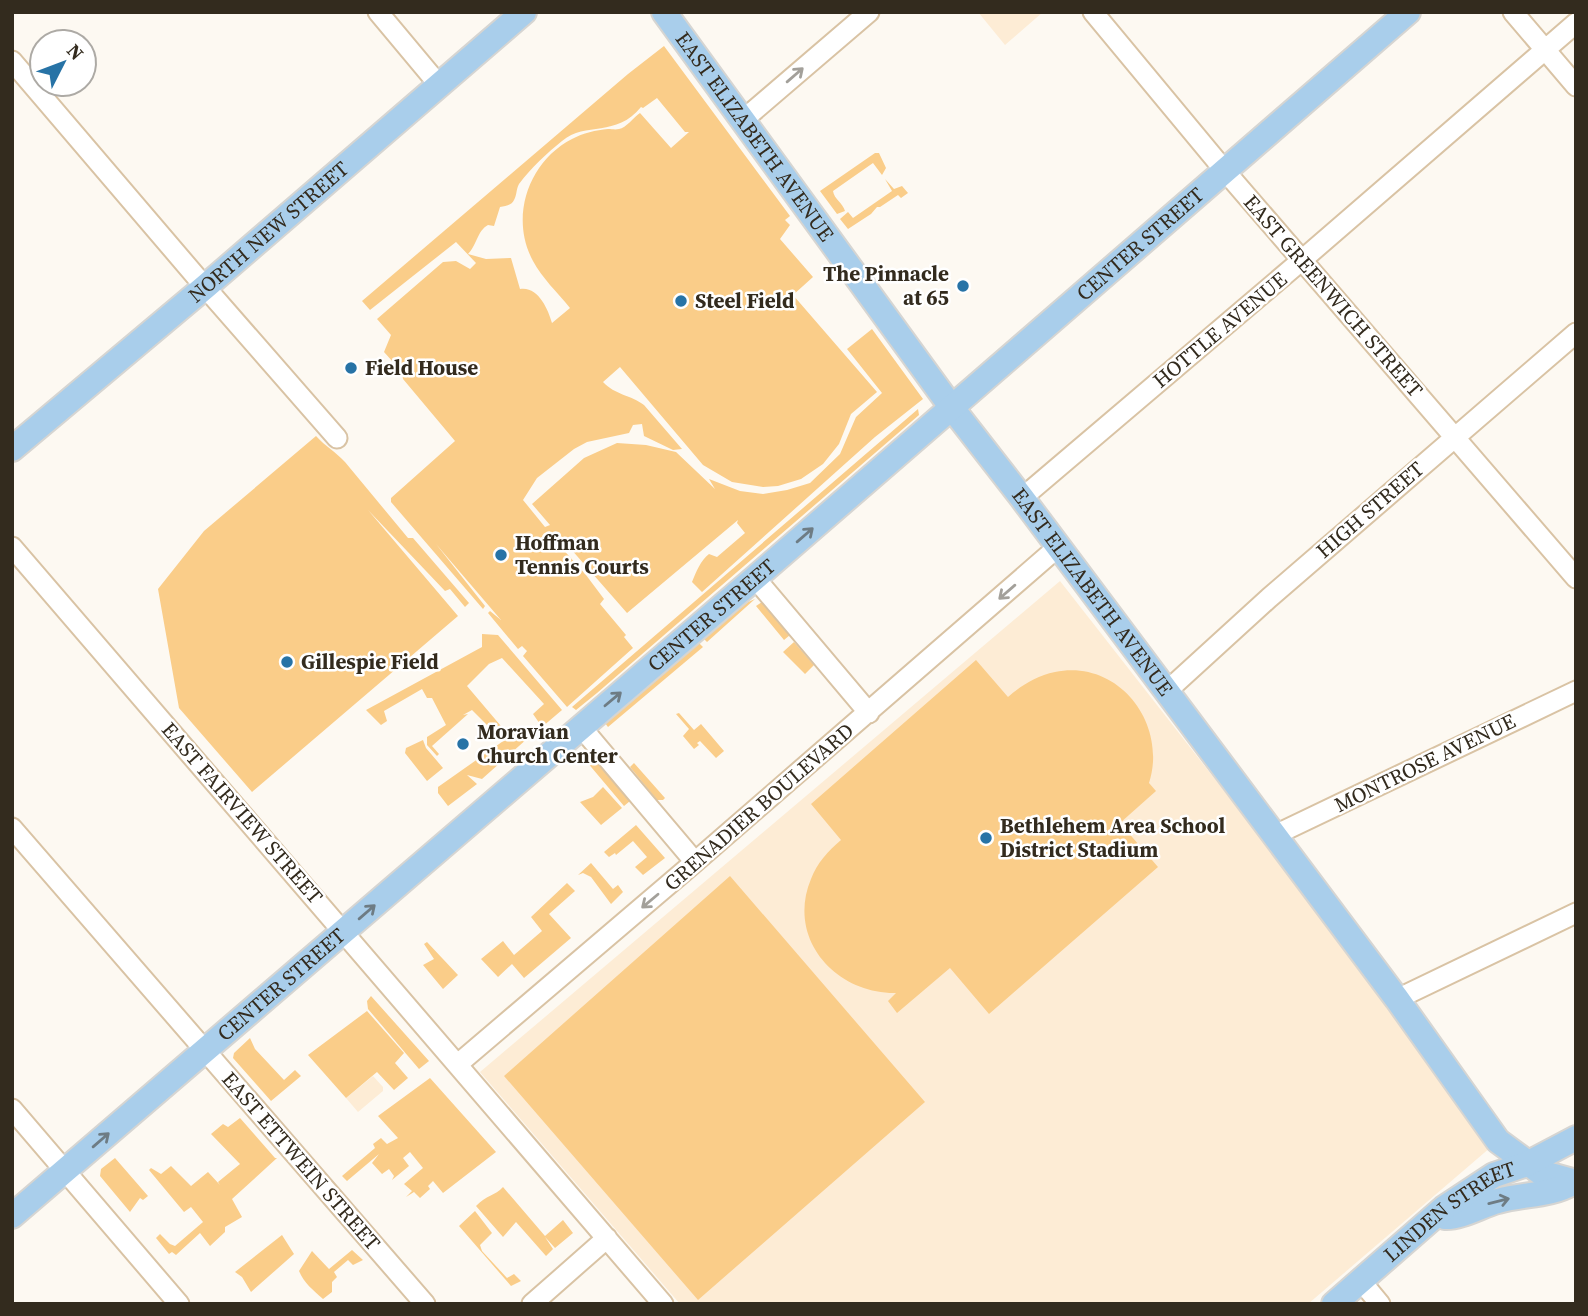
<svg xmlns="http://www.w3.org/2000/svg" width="1588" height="1316" viewBox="0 0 1588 1316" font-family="'Source Serif 4',serif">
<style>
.built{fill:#fdecd5}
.green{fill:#facd89;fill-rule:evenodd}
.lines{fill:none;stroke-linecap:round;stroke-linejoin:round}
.minor-casing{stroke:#d9c3a4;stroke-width:23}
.major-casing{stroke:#d6d5d2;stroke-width:28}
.minor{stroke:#fff;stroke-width:19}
.major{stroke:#a9ceeb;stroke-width:24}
.oneway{stroke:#a3a09a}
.oneway2{stroke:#6e7c84}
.poi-dot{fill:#2773a6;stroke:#fff;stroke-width:2.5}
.labels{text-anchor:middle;stroke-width:5;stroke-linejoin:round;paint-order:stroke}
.street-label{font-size:21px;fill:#332b1e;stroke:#fff}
.poi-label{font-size:21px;font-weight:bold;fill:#332b1e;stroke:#fff;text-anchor:start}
</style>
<rect width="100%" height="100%" fill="#fdf9f2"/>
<!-- built -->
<path class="built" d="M978 12H1043L1005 45Z
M1060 581 1498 1141 1308 1304H680L480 1072Z
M373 1076 383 1087V1091L358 1112 346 1098Z"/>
<!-- green -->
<path class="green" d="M664 46 790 216 785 220 790 225 780 239 813 277 793 295 877 392 851 414 839 444 823 464 801 479 778 486 763 487 732 482 703 465 620 367 603 382C615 395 631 395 644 405L682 449 673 450 644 436 642 424 633 425 629 433 587 442 574 449 537 478 523 500 545 527 550 525 532 504 584 458 617 443 646 445 676 452 715 489 709 479 740 491 763 494 787 490 810 483 840 454 856 417 882 393 847 349 872 329 923 399 875 437 702 592 692 582C696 572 701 560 709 554L717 557 745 533 737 523 738 520 627 613 563 540 560 546 586 575 604 599 600 604 626 635 624 637 633 648 567 707 523 656 527 651 522 646 518 649 488 613 490 611 501 620 436 544 485 606 483 609 391 502V498L455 441 403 379 402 372 384 352 391 335 377 319 443 262 456 261 470 269 476 263 456 242 370 310 362 301 628 74ZM657 98 685 132H689L671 148 640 113C634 117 626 128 619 129 615 130 612 129 608 129 596 130 583 133 572 139 529 161 509 217 533 261 542 278 557 292 570 308L552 323C548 309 538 286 520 289L511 258 486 259 468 254C477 245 477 231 488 225L494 226 500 207C506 206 512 205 514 200 517 195 516 189 519 184 531 168 547 153 562 141 586 121 616 138 641 107L643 108Z
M875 153H879L886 168 882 175 873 163 833 191C834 199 843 203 845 211L837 214 820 191Z
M885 179 894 189 902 186 908 193 901 198 898 195 880 207H877L871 214 848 229 840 219 848 212 853 218 892 191Z
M918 409 919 415 597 693 576 710 572 707Z
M316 436C325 446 336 452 345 462L408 538H413L469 603 465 607 450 589 445 591 368 510 458 616 252 792 179 708 158 589 204 531Z
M755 599 707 642 703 638 748 602Z
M762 602 790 635 784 640 756 606Z
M482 634 498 635 562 710 542 727 533 714 544 704 502 658 489 664 467 686 506 732 498 736 472 710 463 715 468 714 432 746 439 754 437 756 427 745V737L446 725 432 698H427L422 689 384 711 387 721 381 725 366 710 482 647Z
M698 642 703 647 608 727 605 723Z
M794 642 814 665 805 674 783 652Z
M976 660 1008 697C1022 685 1036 676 1055 672 1119 659 1168 724 1149 783L1156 791 1120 823 1158 867 989 1014 950 968 897 1013 888 1001 896 993C836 994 786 939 811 879 817 863 828 851 841 840L811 804Z
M679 713 694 730 701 724 724 751 716 758 700 741 697 743 699 745 694 749 683 736 689 729 676 714Z
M519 730 528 738 482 779 467 775 477 784 448 806 438 793V787Z
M423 740 426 748 443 768 427 781 405 753 406 748Z
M587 751 630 801 624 806 581 755Z
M634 763 665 798 663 800H657L630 767Z
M603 787 622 808 601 825 580 802 593 797Z
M636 825 665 858 643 875 635 867 647 857 633 841 616 855 615 853 609 857 604 852Z
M591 863 613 889 618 885 623 892 611 904 591 877 583 873 578 875Z
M730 876 925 1102 698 1300 504 1076Z
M567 883 575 891 549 914 571 938 524 978 512 964 498 977 481 959 503 941 514 955 542 931 531 917Z
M427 942 458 975 443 989 423 965 434 959 424 944Z
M371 996 429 1061 419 1069 368 1009 367 1001Z
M367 1011 404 1053 395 1063 408 1078 394 1090 377 1072 346 1098 308 1055Z
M250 1038 255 1049 284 1080 295 1070 301 1076 271 1101 233 1058 234 1053Z
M430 1078 496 1152 443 1193 433 1181 428 1186 430 1189 420 1198 414 1192 406 1197 412 1191 404 1184 423 1168 410 1152 403 1158 409 1166 392 1180 394 1176 389 1169 382 1174 372 1163 379 1154 347 1181 342 1176 375 1148 373 1144 381 1138 387 1144 398 1138 378 1116Z
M240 1118 275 1158H277L232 1199 242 1217 225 1227V1232L210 1246 200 1233 176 1255 172 1252 169 1254 156 1238 160 1234 170 1244 175 1246 203 1222 191 1207 184 1212 149 1170 151 1168 161 1174 171 1166 191 1186 208 1172 220 1185 218 1182 240 1164 211 1134 223 1124 228 1127Z
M115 1158 148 1196 143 1200 140 1198 130 1212 100 1176 101 1169Z
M503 1187 545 1236 563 1220 573 1233 555 1248 545 1237 553 1249 546 1256 516 1222 503 1237 476 1206C486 1195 495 1196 503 1187Z
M475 1211 492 1233 480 1245 482 1251 507 1278 514 1274 521 1281 511 1286 459 1226Z
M282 1235 294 1254 251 1292 242 1277 235 1272Z
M352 1250 363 1260 353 1265 348 1260 334 1272 337 1277 332 1282V1292L323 1299C313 1290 304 1283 299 1271L312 1251 329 1269Z"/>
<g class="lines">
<!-- minor casing -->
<g class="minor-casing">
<path id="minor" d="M378 12 439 85
M1093 12 1225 171 1576 578
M1513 12 1576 86
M12 61 205 287 337 438
M743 120 869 12
M1022 498 1302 260 1576 23
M12 547 663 1304
M755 578 869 713
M1167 691 1269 598 1576 333
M581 727 695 862
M12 828 425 1304
M1275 835 1576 691
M1397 999 1576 913
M458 1064 695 862 1058 547
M12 1109 179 1304
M1361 1281 1380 1304
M532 1304 607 1238"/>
</g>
<!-- major casing -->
<g class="major-casing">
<g id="major">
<path id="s1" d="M664 12 952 408 1022 498 1397 999 1498 1141 1540 1172 1576 1182"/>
<path id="s2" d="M12 449 205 287 524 12"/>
<path id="s3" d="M12 1216 755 578 1408 12"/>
<path d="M1445 1217C1461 1218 1482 1205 1498 1201 1526 1193 1548 1197 1574 1182"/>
<path id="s4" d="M1334 1304 1444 1208 1494 1175 1527 1164 1576 1138"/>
</g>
</g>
<!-- minor -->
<use href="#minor" class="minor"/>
<!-- major -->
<use href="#major" class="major"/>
</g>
<!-- one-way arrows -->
<defs><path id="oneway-shaft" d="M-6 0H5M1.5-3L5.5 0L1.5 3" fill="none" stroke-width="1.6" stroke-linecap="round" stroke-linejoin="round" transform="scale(1.75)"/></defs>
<g class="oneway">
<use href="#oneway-shaft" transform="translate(795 75) rotate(-41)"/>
<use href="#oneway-shaft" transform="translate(1007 592) rotate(139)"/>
<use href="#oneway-shaft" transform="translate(650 901) rotate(140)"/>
</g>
<g class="oneway2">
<use href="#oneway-shaft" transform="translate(805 535) rotate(-41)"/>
<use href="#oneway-shaft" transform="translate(613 699) rotate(-40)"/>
<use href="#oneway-shaft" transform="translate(367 912) rotate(-41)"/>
<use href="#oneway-shaft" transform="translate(101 1140) rotate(-41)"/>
<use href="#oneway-shaft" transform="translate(1499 1201) rotate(-14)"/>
</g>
<!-- markers -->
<g class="poi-dot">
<circle cx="963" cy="286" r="7"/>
<circle cx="681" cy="301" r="7"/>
<circle cx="351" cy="368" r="7"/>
<circle cx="501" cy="555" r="7"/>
<circle cx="287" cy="662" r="7"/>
<circle cx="463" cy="744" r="7"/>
<circle cx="986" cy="838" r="7"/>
</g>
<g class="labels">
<!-- street labels -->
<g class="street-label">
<text dy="7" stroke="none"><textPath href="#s1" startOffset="154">EAST ELIZABETH AVENUE</textPath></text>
<text dy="7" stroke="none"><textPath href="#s2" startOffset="336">NORTH NEW STREET</textPath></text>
<text dy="7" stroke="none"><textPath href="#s3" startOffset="1489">CENTER STREET</textPath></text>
<text transform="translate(1333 296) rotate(49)" y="7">EAST GREENWICH STREET</text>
<text transform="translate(1220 330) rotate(-40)" y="7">HOTTLE AVENUE</text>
<text transform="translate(1370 510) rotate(-41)" y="7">HIGH STREET</text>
<text dy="7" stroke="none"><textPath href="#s1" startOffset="721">EAST ELIZABETH AVENUE</textPath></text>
<text dy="7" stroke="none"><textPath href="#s3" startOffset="922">CENTER STREET</textPath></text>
<text transform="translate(1425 763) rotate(-26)" y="7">MONTROSE AVENUE</text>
<text transform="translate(759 807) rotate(-41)" y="7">GRENADIER BOULEVARD</text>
<text transform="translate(242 813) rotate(49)" y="7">EAST FAIRVIEW STREET</text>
<text dy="7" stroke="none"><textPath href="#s3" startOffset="355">CENTER STREET</textPath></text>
<text transform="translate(301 1161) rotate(49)" y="7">EAST ETTWEIN STREET</text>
<text dy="7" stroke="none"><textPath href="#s4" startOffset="149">LINDEN STREET</textPath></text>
</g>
<!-- poi labels -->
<g class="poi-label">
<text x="949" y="281" text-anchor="end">The Pinnacle<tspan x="949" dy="24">at 65</tspan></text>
<text x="695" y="308">Steel Field</text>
<text x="365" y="375">Field House</text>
<text x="515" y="550">Hoffman<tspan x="515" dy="24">Tennis Courts</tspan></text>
<text x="301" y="669">Gillespie Field</text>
<text x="477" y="739">Moravian<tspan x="477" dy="24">Church Center</tspan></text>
<text x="1000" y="833">Bethlehem Area School<tspan x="1000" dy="24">District Stadium</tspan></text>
</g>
</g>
<!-- border -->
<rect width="1588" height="1316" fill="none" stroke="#332b1e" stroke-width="28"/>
<!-- north arrow -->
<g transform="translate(63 63) rotate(48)"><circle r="33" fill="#ffffff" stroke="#adaaa5" stroke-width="2"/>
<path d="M0-5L12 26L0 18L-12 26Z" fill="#2773a6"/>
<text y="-10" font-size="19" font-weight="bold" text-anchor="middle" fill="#332b1e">N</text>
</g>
</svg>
